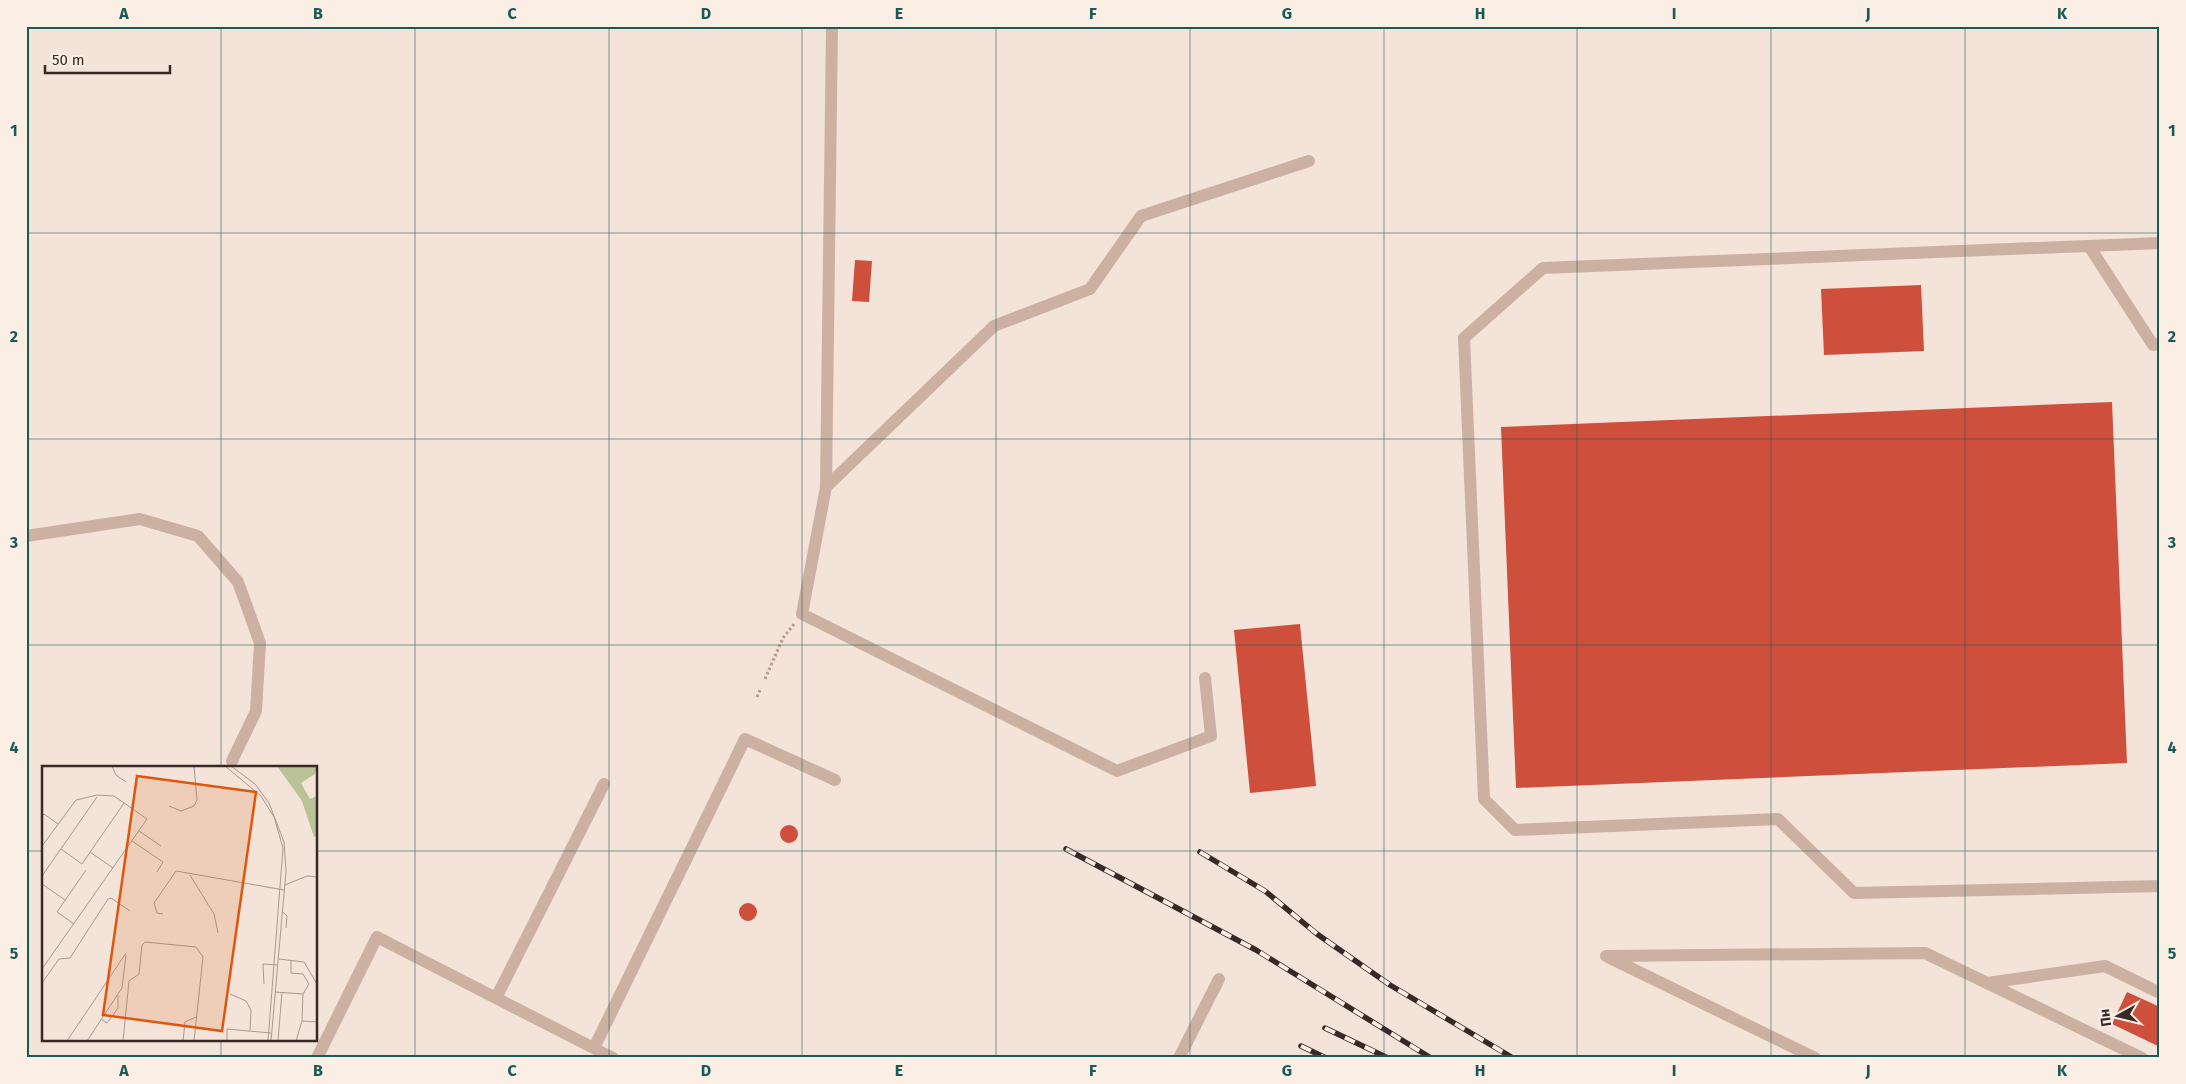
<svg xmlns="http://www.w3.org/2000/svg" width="2186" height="1084" viewBox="0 0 2186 1084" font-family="'Fira Sans',sans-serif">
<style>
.building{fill:#ce4f3b}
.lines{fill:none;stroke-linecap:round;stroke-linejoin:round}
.path{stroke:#b79b8e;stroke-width:3;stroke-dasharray:2.5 2.5;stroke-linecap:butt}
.minor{stroke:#ccb1a3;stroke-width:12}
.rail-casing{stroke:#362926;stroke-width:5.5}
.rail{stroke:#faeee5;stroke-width:4;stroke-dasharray:11;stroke-linecap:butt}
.grid{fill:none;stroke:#195a57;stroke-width:1;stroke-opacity:0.55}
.inset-road{fill:none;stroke:#a79991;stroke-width:1}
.view{fill:#df570d;fill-opacity:0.15;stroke:#df570d;stroke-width:2.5}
.inset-edge{fill:none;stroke:#362926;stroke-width:2.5}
.neatline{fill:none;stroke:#195a57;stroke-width:2}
.grid-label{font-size:16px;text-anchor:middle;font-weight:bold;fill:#195a57}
</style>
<rect width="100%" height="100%" fill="#f3e3d8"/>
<!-- building -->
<path class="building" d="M855 260 872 261 869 302 852 301Z
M1921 285 1924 351 1824 355 1821 289Z
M2112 402 2127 763 1516 788 1501 427Z
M1300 624 1316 786 1250 793 1234 630Z
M780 834a9 9 0 1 1 18 0a9 9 0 1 1-18 0Z
M739 912a9 9 0 1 1 18 0a9 9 0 1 1-18 0Z
M2127 992 2160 1007V1047L2112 1024Z"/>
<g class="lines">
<!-- path -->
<path class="path" d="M765 679 783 638 794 624
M757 697 761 688"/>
<!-- minor -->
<path class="minor" d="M832 26 826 487 802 614 1117 771 1211 736 1205 678
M2160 243 1543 268 1464 338 1484 799 1515 830 1778 819 1854 893 2160 886
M2089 246 2153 345 2160 344
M826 487 994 326 1090 289 1141 216 1309 161
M26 536 140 519 198 536 238 582 260 643 256 711 232 761
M1606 956 1925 953 2142 1058
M1608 957 1815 1058
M1987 983 2105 966 2160 993
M496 998 604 784
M594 1048 745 739 835 780
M317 1058 377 937 613 1058
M1179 1058 1219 979"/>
<!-- rail casing -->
<g class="rail-casing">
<path id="rail" d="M1066 849 1256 950 1431 1058
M1200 852 1265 891 1317 934 1390 985 1513 1058
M1325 1028 1388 1058
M1301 1046 1326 1058"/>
</g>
<!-- rail -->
<use href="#rail" class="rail"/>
</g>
<!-- grid -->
<path class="grid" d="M221 26V768M415 26V1058M609 26V1058M802 26V1058M996 26V1058M1190 26V1058M1384 26V1058M1577 26V1058M1771 26V1058M1965 26V1058M26 233H2160M26 439H2160M26 645H2160M26 851H44M316 851H2160M221 1040V1058"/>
<!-- overview -->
<g transform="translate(42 766)">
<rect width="275" height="275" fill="#f3e3d8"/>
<path d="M235 0H275L273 8 259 17 268 33 275 30V70L272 71 260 35Z" fill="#b9c397"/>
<path class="inset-road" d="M70 0 74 9 84 16M183 0 219 30 232 51 241 82 226 275M189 0 213 18 227 37 242 76 244 105 229 275M127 40 139 45 152 40 155 34 152 0M0 51 2 48 16 58M97 65 119 80M90 75 121 96 115 106M0 80 34 34 55 29 72 30 105 53 0 203M19 83 40 98 82 37M48 86 71 102M148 109 172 148 176 167M0 110 55 31M0 118 23 134M243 119 265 110 275 111M240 145 245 150 244 162M121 148 115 147 112 137 134 105 242 124M32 158 15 146 44 104M237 193 262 196 275 218M249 194V207L261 208 267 218 261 228 260 255 254 275M0 217 17 193 28 192 66 133 69 132 88 145M222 218 221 198 235 199M233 226 261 228M188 228 204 235 209 244 208 264M59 253 65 257 76 242V229M260 255 275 256M25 275 84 187M45 275 80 222 84 189M81 275 87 215 97 208 100 179 103 176 154 181 161 191 152 275M141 275 143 256 154 251M185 275V263L229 267M236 275 240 226"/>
<path class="view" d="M95 10 214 26 180 265 61 249Z"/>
<rect width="275" height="275" class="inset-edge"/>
</g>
<!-- border -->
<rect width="2186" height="1084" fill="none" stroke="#faeee5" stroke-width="55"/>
<!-- north arrow -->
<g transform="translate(2118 1016) rotate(262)" stroke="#faeee5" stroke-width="4" paint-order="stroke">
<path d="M0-4L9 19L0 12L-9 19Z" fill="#362926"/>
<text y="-8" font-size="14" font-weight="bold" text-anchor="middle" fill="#362926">Пн</text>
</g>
<!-- scale -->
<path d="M45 65v8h125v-8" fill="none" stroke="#362926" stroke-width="2.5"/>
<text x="52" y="65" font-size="15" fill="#362926" stroke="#faeee5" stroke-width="4" paint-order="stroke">50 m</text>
<rect x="28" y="28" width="2130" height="1028" class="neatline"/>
<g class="grid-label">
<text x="124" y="19">A</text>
<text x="318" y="19">B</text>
<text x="512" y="19">C</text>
<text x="706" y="19">D</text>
<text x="899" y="19">E</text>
<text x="1093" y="19">F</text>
<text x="1287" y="19">G</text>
<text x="1480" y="19">H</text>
<text x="1674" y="19">I</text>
<text x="1868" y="19">J</text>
<text x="2062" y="19">K</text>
<text x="14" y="136">1</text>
<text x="2172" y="136">1</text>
<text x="14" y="342">2</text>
<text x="2172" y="342">2</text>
<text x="14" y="548">3</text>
<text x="2172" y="548">3</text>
<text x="14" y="753">4</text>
<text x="2172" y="753">4</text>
<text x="14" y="959">5</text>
<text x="2172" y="959">5</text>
<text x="124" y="1076">A</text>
<text x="318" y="1076">B</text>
<text x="512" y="1076">C</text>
<text x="706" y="1076">D</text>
<text x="899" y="1076">E</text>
<text x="1093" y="1076">F</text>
<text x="1287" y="1076">G</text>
<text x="1480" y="1076">H</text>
<text x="1674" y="1076">I</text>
<text x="1868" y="1076">J</text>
<text x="2062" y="1076">K</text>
</g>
</svg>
